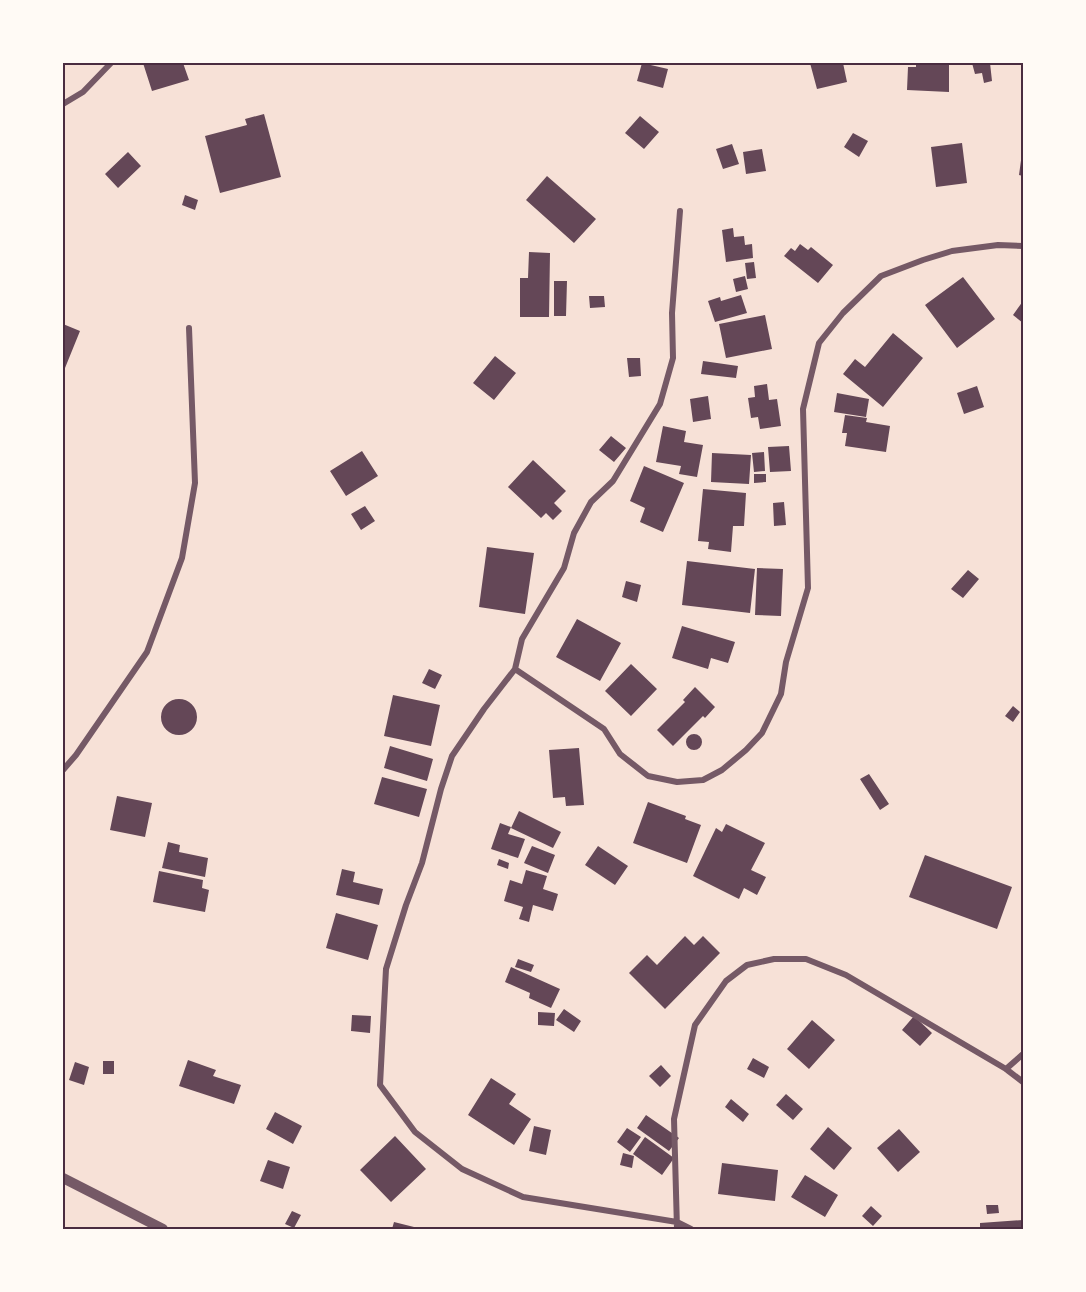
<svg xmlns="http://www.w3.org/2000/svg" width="1086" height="1292" viewBox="0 0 1086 1292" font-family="'Exo 2',sans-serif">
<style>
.building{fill:#644757}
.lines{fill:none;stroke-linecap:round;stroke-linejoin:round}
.minor{stroke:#755966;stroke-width:6}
.tertiary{stroke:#755966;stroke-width:10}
.neatline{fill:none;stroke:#4a2c40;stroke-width:2}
</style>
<rect width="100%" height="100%" fill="#f7e1d7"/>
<!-- building -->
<path class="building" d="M143 63H183L189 80 152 91Z
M642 63 668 69 663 88 637 81Z
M810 63H843L847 82 817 89Z
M916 63H949V92L907 90 908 67H916Z
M972 63H990L992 81 984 83 982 73 975 74Z
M264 114 281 177 220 193 205 136 247 125 245 119Z
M640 116 659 132 644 149 625 133Z
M853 133 868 141 859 157 844 147Z
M962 143 967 183 936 187 931 147Z
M732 144 739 164 723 169 716 149Z
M762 149 766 171 746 174 743 152Z
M128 152 141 166 118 188 105 174Z
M1022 153H1023V176L1019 175Z
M547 176 596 219 574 243 526 200Z
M185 195 198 200 195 210 182 205Z
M733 228 734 237 744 236 745 245 752 244 753 258 726 262 722 230Z
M800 244 808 250 811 247 833 265 818 283 784 256 791 248 795 251Z
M529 252 550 253 549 317H520V278H528Z
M754 262 756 278 747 279 745 263Z
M745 276 748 289 736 292 733 279Z
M963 277 995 319 957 348 925 305Z
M554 281H567L566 316H554Z
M741 295 747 313 715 322 708 301 720 297 721 301Z
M589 296H604L605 307 590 308Z
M1023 301V323L1013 315Z
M765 315 772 349 726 358 719 324Z
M63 324 80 331 65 368H63Z
M893 333 923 358 883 407 843 374 855 359 865 367Z
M495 356 516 373 494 400 473 383Z
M627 358H640L641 376 629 377Z
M703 361 738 366 736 378 701 374Z
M767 384 769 400 777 399 781 426 760 429 758 417 751 418 748 398 755 397 754 386Z
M977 386 984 407 964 414 957 393Z
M837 393 869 399 866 417 834 412Z
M708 396 711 419 693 422 690 399Z
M845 415 867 418 866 422 890 426 886 452 845 446 847 433H842Z
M663 426 686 431 684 442 703 445 697 477 679 474 681 466 656 462Z
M611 436 626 448 614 462 599 450Z
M789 446 791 471 770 472 768 447Z
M362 451 378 476 346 496 330 471Z
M764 452 765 471 754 472 752 453Z
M712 453 751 455 749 484 711 482Z
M533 460 566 491 554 503 562 511 553 520 546 513 541 518 508 487Z
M644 466 684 483 663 532 640 522 645 508 630 501Z
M754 474H766V482L754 483Z
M703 489 746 493 744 526H733L731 552 708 549 709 542 698 541Z
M784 502 786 525 774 526 773 503Z
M365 506 375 521 361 530 351 514Z
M487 547 534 553 525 614 479 607Z
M687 561 755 569 750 613 682 605Z
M757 568 783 569 781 616 755 615Z
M968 570 979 579 963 598 951 589Z
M626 581 641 585 637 602 622 597Z
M577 619 621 643 600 681 556 657Z
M682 626 735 642 728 663 711 658 708 669 672 658Z
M631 664 657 689 631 716 605 691Z
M429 669 442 675 435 689 422 683Z
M695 687 715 707 705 718 703 716 673 746 657 730 685 702 683 700Z
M393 695 440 705 431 746 384 736Z
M161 717a18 18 0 1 1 36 0a18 18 0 1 1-36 0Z
M1013 706 1020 712 1013 722 1005 716Z
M686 742a8 8 0 1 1 16 0a8 8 0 1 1-16 0Z
M390 746 433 759 427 781 384 768Z
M579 748 584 805 566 806 565 797 553 798 549 750Z
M869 774 889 804 880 810 860 779Z
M382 777 427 789 419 817 374 804Z
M117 796 152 803 145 837 110 830Z
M648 802 686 816 685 819 701 825 687 863 633 843Z
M519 811 561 832 553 848 511 828Z
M500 823 511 827 508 834 525 839 518 858 491 849Z
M726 824 765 843 751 870 766 877 757 895 744 888 739 899 693 876 716 828 722 832Z
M168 842 180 845 179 852 208 858 205 877 162 868Z
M532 846 555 855 548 873 524 863Z
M598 846 628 866 615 885 585 865Z
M925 855 1012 887 997 929 909 897Z
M499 859 509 863 508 869 497 865Z
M342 869 355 872 353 882 383 889 379 905 336 895Z
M526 870 547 876 543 889 558 894 553 911 533 905 529 922 519 919 523 907 504 901 510 880 522 884Z
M159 871 203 880 202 888 209 890 205 912 153 902Z
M336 913 378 925 368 960 326 948Z
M685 936 694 945 703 936 720 953 665 1009 629 973 647 955 657 965Z
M518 959 534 965 531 972 515 967Z
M511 967 560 989 551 1008 529 998 530 993 505 982Z
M564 1009 581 1021 574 1032 556 1020Z
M538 1012 555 1013 554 1026 538 1025Z
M352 1015 371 1016 370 1033 351 1031Z
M914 1016 932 1033 920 1046 902 1030Z
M812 1020 835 1040 809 1069 787 1049Z
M753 1058 769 1067 764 1078 747 1069Z
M188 1060 216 1070 213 1076 241 1085 234 1104 179 1086Z
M103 1061H114V1074H103Z
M75 1062 89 1067 84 1085 69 1080Z
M661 1065 671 1076 660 1087 649 1076Z
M491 1078 516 1094 509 1104 531 1119 514 1145 468 1115Z
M786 1094 803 1109 793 1120 776 1105Z
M731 1099 749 1114 743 1122 725 1107Z
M275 1112 302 1126 293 1144 266 1129Z
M646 1115 679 1138 669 1151 637 1128Z
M534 1126 551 1130 546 1155 529 1151Z
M828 1127 852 1148 834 1170 810 1149Z
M627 1128 641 1137 630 1152 617 1142Z
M899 1129 920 1152 898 1172 877 1148Z
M395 1136 426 1169 391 1202 360 1170Z
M645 1137 674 1158 662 1175 633 1154Z
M623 1153 634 1156 632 1168 620 1165Z
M268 1160 290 1167 283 1189 260 1181Z
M722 1163 778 1170 775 1201 718 1194Z
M805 1175 838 1195 825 1217 791 1197Z
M986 1205H998L999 1213 987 1214Z
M871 1206 882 1216 873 1226 862 1216Z
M292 1211 301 1215 294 1228 285 1224Z
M1023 1220V1229H980V1223Z
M394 1222 418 1228V1229H392Z"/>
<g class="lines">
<!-- minor -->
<path class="minor" d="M63 104 83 92 111 63
M680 211 672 313 673 358 660 404 613 481 591 502 574 533 564 568 522 639 515 669 484 709 452 756 441 789 422 863 406 905 386 969 380 1085 415 1132 462 1169 523 1197 677 1222 691 1229
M515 669 604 729 620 754 648 776 677 782 703 780 722 770 746 750 762 733 781 694 786 662 808 588 803 409 819 343 843 313 881 276 923 260 952 251 998 245 1023 246
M63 770 76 755 147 652 182 558 195 483 189 328
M1006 1069 1023 1054
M677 1229 674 1119 695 1025 726 981 747 965 774 959H806L846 975 1006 1069 1023 1082"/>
<!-- tertiary -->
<path class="tertiary" d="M63 1178 163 1229"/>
</g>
<!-- border -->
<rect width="1086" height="1292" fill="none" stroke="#fffaf5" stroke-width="129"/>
<rect x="64" y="64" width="958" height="1164" class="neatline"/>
</svg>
